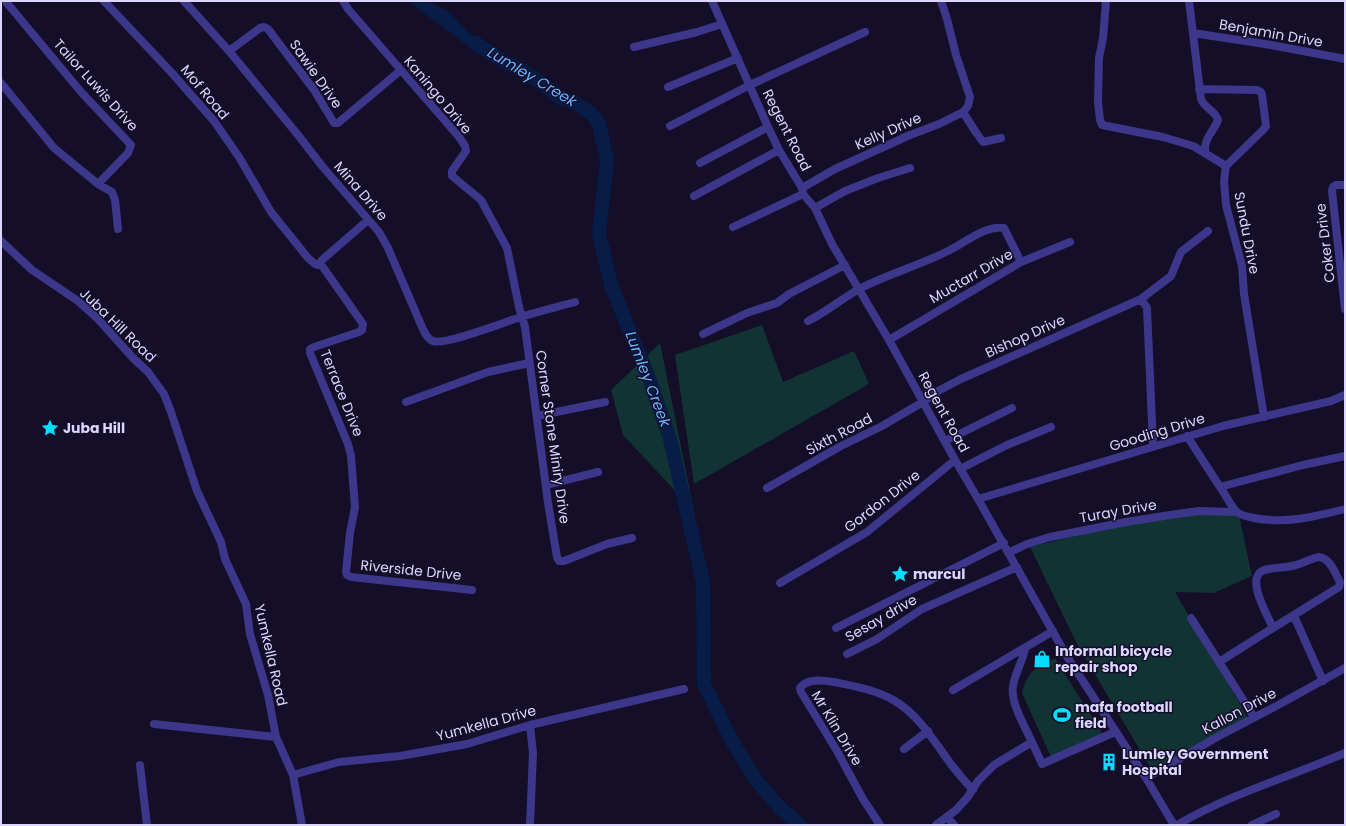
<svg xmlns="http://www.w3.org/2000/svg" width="1346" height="826" viewBox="0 0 1346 826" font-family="Poppins,sans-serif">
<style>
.green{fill:#133}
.water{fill:#071d48}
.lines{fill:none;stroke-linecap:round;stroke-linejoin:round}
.river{stroke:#071d48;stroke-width:14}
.minor{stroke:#3c378a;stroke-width:8}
.labels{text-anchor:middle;stroke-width:3;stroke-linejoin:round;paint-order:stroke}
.street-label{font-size:14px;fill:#dcd6ff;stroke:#140e28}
.poi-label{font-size:14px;font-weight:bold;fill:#dcd6ff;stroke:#140e28;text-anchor:start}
.water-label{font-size:15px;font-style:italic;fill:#64b2ff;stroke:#140e28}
</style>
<rect width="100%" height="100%" fill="#140e28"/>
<!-- green -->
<path class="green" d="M762 325 783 382 854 351 869 384 694 484 675 355Z
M660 343 694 511 623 435 611 390Z
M1196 514 1239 515 1252 576 1214 593 1175 592 1248 718 1153 772 1077 644 1030 547 1100 530Z
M1055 658 1105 738 1053 761 1022 693C1028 670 1035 668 1055 658Z"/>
<!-- water -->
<path class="water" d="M408 1H428L448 11 469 33 493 50 486 59Z"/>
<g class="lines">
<!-- river -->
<path class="river" d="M475 43 503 61 525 72 543 84 559 97 577 104 593 115 599 124 607 160 599 234 612 288 649 378 670 439 703 582 704 684 733 743 756 780 780 808 800 825"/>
<!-- minor -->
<path class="minor" d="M104 1 171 72 214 121 239 157 271 212 308 258 315 264 318 265 320 263
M184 1 229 51 298 135 322 166 379 232 388 248 422 327C424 332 427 339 433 341 444 346 507 321 521 317 539 311 557 307 575 302
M343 1 348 9 459 137 465 146 466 151 452 171V176L481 200 507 248 519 307 525 327 548 503 557 557 559 561H564L607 544 632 538
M712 1 768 127 779 150 802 188 803 194 815 208 832 244 889 340 955 460 978 499 1066 655 1146 778 1174 825
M1106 1 1103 38 1099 58 1098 102 1100 120 1102 125 1163 137 1193 146 1226 166 1224 181 1226 205 1242 266 1244 294 1264 417
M1189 1 1201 99C1204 108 1215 110 1218 120 1213 133 1204 137 1205 153
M7 3 81 92 131 145 128 153 98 184
M1193 33 1271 45 1345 59
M634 47 697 32 722 24
M229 51 260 28 264 27 268 29 314 90 334 123H338L401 70
M1 83 54 148 98 184 112 192 115 200 118 229
M668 87 738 58
M1199 89 1257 90 1261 92 1262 95 1266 126 1263 130 1226 166
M963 112 975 131 983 142 1001 138
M670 126 750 85 865 32
M700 163 768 127
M1345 185H1336L1333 187 1332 191 1345 309
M802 188 835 169 910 135 939 124 963 112 968 106 970 97 956 55 947 19 941 1
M694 196 779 150
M815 208 845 191 878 178 910 168
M368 220 322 260 320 263 363 324 362 330 359 332 314 347 310 349V353L348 444 351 456 355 507 350 533 346 572 347 575 351 577 472 590
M733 227 803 194
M1 241 32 270 78 301 98 319 133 358 148 372 164 394 171 412 197 491 221 542 225 559 246 604 250 634 268 695 276 737 293 775 302 825
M1141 299 1147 308 1153 446
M808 321C827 312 842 298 861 288 889 274 920 265 948 251 965 243 985 225 1004 228L1021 262
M703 334 747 313 777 303 789 294 845 265
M889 340 1021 262 1070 242
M406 402 488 372 529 363
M537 416 605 402
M1187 436 1220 487 1303 465 1345 456
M945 441 1012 408
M960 469 1007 445 1051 427
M546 485 598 472
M1220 487C1224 492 1233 510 1237 512 1242 516 1249 517 1254 518 1286 524 1314 517 1345 509
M767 488 841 446 882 426 923 402 938 391 961 379 1141 299 1171 276 1181 252 1208 231
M978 499 1223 426 1331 401 1345 395
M1008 553 1027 544 1050 537 1126 522 1170 515 1199 511 1235 512
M1319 557C1330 558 1335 573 1340 582L1339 587 1273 628C1268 616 1246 580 1262 571 1270 567 1283 568 1292 566 1302 564 1309 559 1319 557Z
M780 583 867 532 955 460
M1294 616 1323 681
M1191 618 1254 717
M836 628 1004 543
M847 654 877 639 922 609 1017 567
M1219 662 1273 628
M953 690 1053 631
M154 724 276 737
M530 725 533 753 530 825
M1032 742 1042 764 1115 732
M904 749 928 731
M140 765 147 825
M293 775 339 762 400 756 467 744 530 725 684 689
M1146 778 1219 736 1280 704 1345 668
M947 817 954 825
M880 825 863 799 837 751 801 692 800 688C807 678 823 680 834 682 854 686 877 690 895 701 921 717 935 743 953 767 960 775 966 783 973 790
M936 825 956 810 967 798 978 781 994 765 1032 742C1025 727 1010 702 1013 686 1015 673 1022 663 1025 649
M1177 825C1230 794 1289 777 1345 753
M1252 825 1276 814"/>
</g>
<!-- icons -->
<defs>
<g id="sight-bare" transform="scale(1.38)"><path d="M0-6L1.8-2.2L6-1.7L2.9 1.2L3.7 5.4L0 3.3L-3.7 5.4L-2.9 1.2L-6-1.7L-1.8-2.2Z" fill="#02deff" stroke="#140e28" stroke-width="2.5" paint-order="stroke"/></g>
<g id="shop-bare" transform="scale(1.38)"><path d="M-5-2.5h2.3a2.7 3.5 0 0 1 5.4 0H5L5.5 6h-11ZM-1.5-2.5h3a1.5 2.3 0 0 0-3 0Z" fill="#02deff" stroke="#140e28" stroke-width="2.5" paint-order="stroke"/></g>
<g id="stadium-bare" transform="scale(1.38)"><path d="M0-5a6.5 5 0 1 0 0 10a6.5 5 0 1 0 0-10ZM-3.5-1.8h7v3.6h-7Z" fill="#02deff" stroke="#140e28" stroke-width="2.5" paint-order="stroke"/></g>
<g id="building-bare" transform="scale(1.38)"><path d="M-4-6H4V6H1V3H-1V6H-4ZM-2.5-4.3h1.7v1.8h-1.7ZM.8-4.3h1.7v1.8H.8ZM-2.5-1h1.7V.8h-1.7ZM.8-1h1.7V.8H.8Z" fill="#02deff" stroke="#140e28" stroke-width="2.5" paint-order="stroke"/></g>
</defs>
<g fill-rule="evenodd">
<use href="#sight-bare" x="50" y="428"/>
<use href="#sight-bare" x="900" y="574"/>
<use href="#shop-bare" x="1042" y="659"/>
<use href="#stadium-bare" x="1062" y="715"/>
<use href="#building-bare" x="1109" y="762"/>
</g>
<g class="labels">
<!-- street labels -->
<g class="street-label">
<text transform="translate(1271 33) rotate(10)" y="5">Benjamin Drive</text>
<text transform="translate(316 74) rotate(55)" y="5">Sawie Drive</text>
<text transform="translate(96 85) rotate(48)" y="5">Tailor Luwis Drive</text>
<text transform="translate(205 92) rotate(50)" y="5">Mof Road</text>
<text transform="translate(438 95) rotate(50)" y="5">Kaningo Drive</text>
<text transform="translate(787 130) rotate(63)" y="5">Regent Road</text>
<text transform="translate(888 131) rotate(-24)" y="5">Kelly Drive</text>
<text transform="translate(361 191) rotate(49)" y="5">Mina Drive</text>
<text transform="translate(1247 233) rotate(79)" y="5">Sundu Drive</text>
<text transform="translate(1325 243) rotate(-97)" y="5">Coker Drive</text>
<text transform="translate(971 276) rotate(-30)" y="5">Muctarr Drive</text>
<text transform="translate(118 325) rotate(44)" y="5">Juba Hill Road</text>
<text transform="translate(1025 336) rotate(-24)" y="5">Bishop Drive</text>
<text transform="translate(342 393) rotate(68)" y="5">Terrace Drive</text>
<text transform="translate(944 412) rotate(61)" y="5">Regent Road</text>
<text transform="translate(1157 432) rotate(-17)" y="5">Gooding Drive</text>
<text transform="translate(839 434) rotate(-28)" y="5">Sixth Road</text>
<text transform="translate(553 437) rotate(82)" y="5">Corner Stone Miniry Drive</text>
<text transform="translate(882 501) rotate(-38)" y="5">Gordon Drive</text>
<text transform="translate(1118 511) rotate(-10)" y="5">Turay Drive</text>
<text transform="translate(411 570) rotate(6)" y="5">Riverside Drive</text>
<text transform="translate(881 618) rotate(-30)" y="5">Sesay drive</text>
<text transform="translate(271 655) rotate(77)" y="5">Yumkella Road</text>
<text transform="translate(1239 711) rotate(-28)" y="5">Kallon Drive</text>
<text transform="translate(486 723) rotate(-15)" y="5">Yumkella Drive</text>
<text transform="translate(837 728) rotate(59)" y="5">Mr Klin Drive</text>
</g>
<!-- poi labels -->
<g class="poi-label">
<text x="63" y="433">Juba Hill</text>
<text x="913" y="579">marcul</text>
<text x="1055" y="656">Informal bicycle<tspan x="1055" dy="16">repair shop</tspan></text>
<text x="1075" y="712">mafa football<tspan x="1075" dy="16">field</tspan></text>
<text x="1122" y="759">Lumley Government<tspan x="1122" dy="16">Hospital</tspan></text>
</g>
<!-- water labels -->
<g class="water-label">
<text transform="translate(532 77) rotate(31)" y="5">Lumley Creek</text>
<text transform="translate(648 379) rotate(69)" y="5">Lumley Creek</text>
</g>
</g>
<!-- border -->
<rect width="1346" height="826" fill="none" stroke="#dcd6ff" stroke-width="4"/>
</svg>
